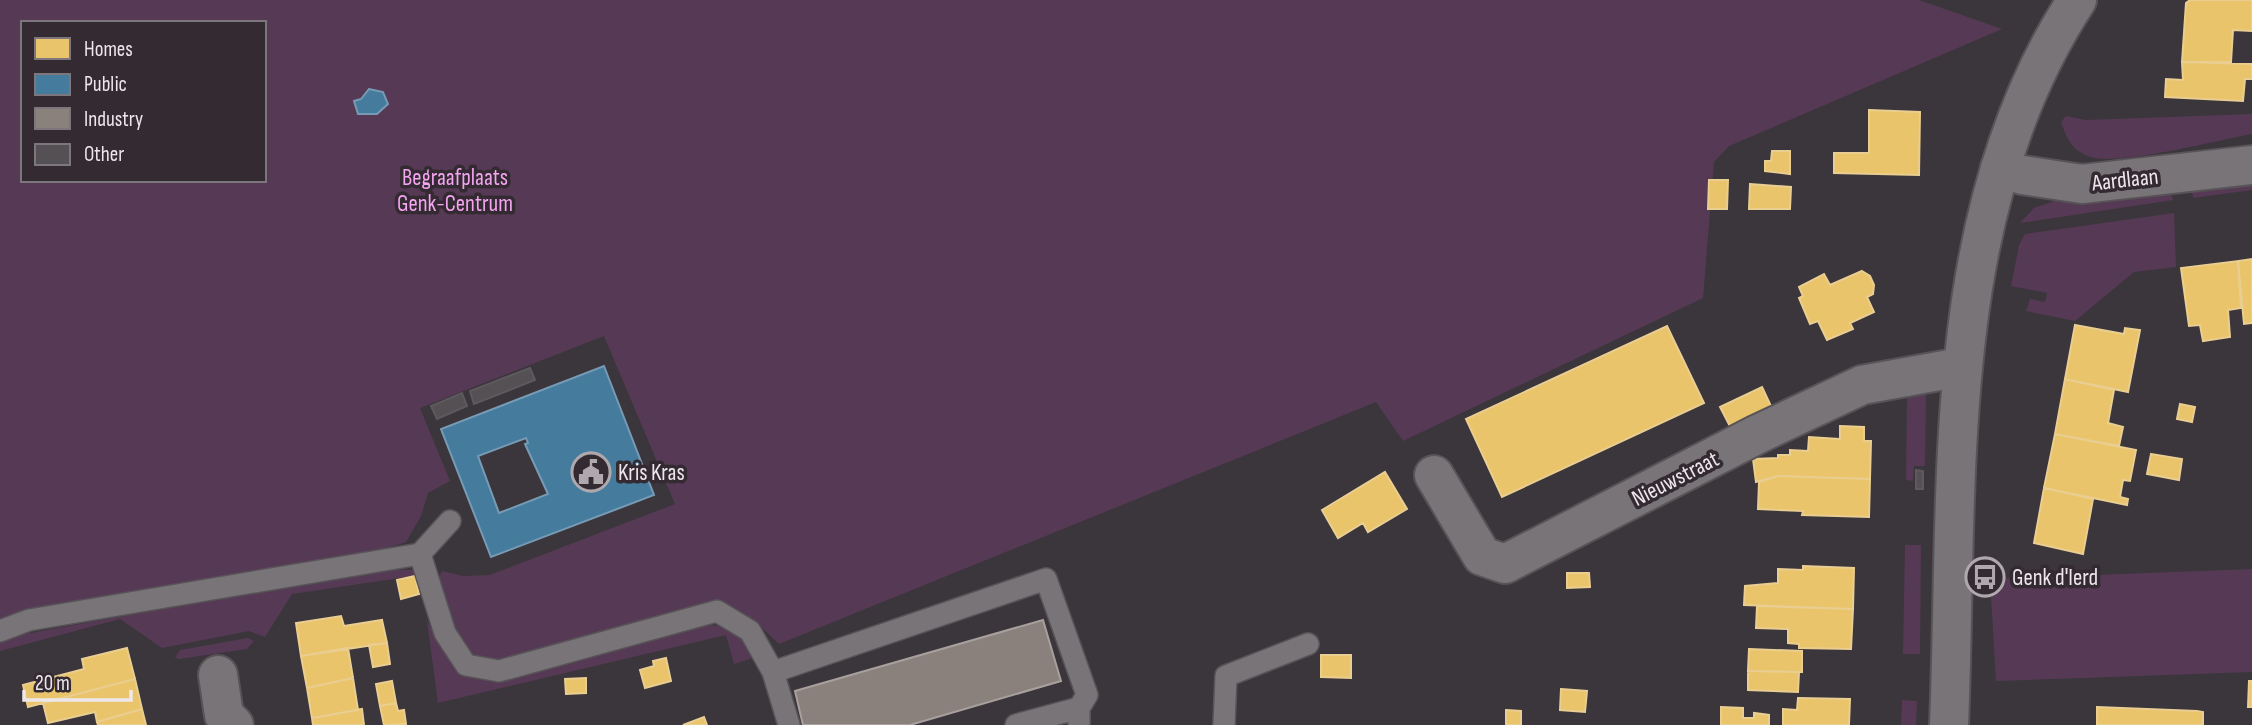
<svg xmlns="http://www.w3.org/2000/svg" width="2252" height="725" viewBox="0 0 2252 725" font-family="'Sofia Sans Condensed',sans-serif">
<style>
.green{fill:#563a55;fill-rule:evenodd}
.homes{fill:#e9c46a;stroke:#eace91;stroke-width:2}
.public{fill:#457b9d;stroke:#779bb5;stroke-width:2;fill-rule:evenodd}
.industry{fill:#8a817c;stroke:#a8a09e;stroke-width:2}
.building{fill:#545054;stroke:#5d595d;stroke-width:2}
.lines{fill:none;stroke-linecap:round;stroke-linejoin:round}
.lane-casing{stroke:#575357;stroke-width:24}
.street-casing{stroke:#575357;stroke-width:42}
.secondary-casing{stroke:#575357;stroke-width:42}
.lane{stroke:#787477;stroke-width:21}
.street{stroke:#787477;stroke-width:38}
.secondary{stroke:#787477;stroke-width:38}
.labels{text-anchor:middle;stroke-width:7;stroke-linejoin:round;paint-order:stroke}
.park-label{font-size:23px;fill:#f4a4f0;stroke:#332a32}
.street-label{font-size:23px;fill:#ede7ec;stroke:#332a32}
.poi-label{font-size:23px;fill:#ede7ec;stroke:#332a32;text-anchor:start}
</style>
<rect width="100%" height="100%" fill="#3b363b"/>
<!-- green -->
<path class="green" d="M0 0H1919L2002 29 1729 146 1714 162 1703 298 1403 441 1376 402 779 644 755 621 728 605 705 604 500 664 474 656 453 630 437 581 442 571 463 576 490 575 675 504 604 336 420 408 450 481 428 493 421 516 406 542 374 552 0 621ZM23 23H264V180H23Z
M2252 114V134C2219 140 2118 166 2091 157 2072 151 2067 139 2061 122L2066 116 2086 120Z
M2252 179V190L2193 198 2191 187Z
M2171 190 2173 200 2020 223 2034 208 2069 196Z
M2174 213 2176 267 2134 272 2075 321 2026 311 2030 299 2045 302 2047 293 2011 286 2019 245 2025 234Z
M1907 391 1926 394 1925 466H1914L1913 481 1906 480Z
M1905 545H1921L1920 654H1903Z
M383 569 416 570 420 575 292 594 265 637 249 631 162 648 120 619 0 651V643L25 634Z
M2252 569V672L1996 681 1990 579Z
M427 621C446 654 452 668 490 680L696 626C723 625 740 624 753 651L750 659 734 664 726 635 438 703Z
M248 638 254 641 247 649 179 659 175 657 180 650Z
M1902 700 1917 701 1916 725H1901Z"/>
<!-- homes -->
<path class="homes" d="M2252 0V31L2233 30 2231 62H2182L2186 3 2190 0Z
M2182 62 2252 64V79H2245L2243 101 2165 97 2166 79 2183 80Z
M1869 110 1920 112 1919 175 1834 173V153H1869Z
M1772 151H1790V174L1765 171V161H1771Z
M1709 180H1728L1727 209H1708Z
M1750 184 1791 187 1790 209H1749Z
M2252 259V323L2244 324 2238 261Z
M2238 261 2241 308 2228 310 2230 337 2203 341 2200 325 2189 326 2181 268Z
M1862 271 1870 276 1874 285 1873 294 1867 297 1874 312 1850 323 1853 329 1827 340 1818 321 1810 324 1799 298 1803 296 1799 287 1824 274 1830 285Z
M2075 325 2124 334 2125 328 2140 330 2128 392 2065 379Z
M1667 326 1704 403 1502 497 1466 419Z
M2065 379 2114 390 2108 423 2123 427 2119 446 2055 434Z
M1762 387 1777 419 1736 438 1720 407Z
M2180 404 2195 407 2192 422 2177 419Z
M1840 426 1864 427V441H1871L1870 479 1778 476 1756 482 1753 459 1778 458V455H1790V450L1808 451 1809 437 1840 439Z
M2055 434 2136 450 2130 481 2123 480 2120 497 2128 499 2127 505 2044 488Z
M2151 454 2182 459 2179 480 2147 474Z
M1385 472 1407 509 1368 532 1363 523 1338 538 1322 510Z
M1778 476 1870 479 1869 517 1802 515 1803 511 1758 509 1759 482Z
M2044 488 2093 499 2083 554 2034 543Z
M1803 566 1854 568 1853 609 1744 605 1745 586 1778 583V569L1803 570Z
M1567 573H1589L1590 587 1567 588Z
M415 576 419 594 401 599 397 580Z
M1757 606 1853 609 1851 649 1799 648V644L1788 643V629L1756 628Z
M341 616 344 626 382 620 387 643 301 656 296 623Z
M387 643 390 664 373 667 369 645Z
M127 648 135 679 28 707 23 685 84 669 82 659Z
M348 648 353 678 307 688 301 656Z
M1749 649 1802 651V672L1748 671Z
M1321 655H1351V678L1321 677Z
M666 658 671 681 645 688 640 670 654 666 653 661Z
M1748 671 1799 672 1798 692 1748 690Z
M353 678 358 710 312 718 307 688Z
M586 678V693L566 694 565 679Z
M135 679 142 709 97 722 95 712 48 723 43 703Z
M392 681 396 703 380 706 376 684Z
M2249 681H2252V707H2248Z
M1561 689 1587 691 1585 712 1560 710Z
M1798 698 1850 699 1849 725H1783V709L1797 710Z
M396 703 398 711 404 710 406 724 384 725 380 706Z
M1721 707 1743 708V718H1754V713L1769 715V725H1721Z
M2097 707 2197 711 2203 712V725H2097Z
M142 709 146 725H98L97 722Z
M362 709 364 725H313L312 718Z
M1506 710 1521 711V725H1506Z
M704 717 707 725H683Z"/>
<!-- public -->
<path class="public" d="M369 89 383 92 388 104 377 114H358L354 101 361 99Z
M604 366 654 495 491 557 441 429ZM526 438 528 443 525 444 548 494 499 513 478 456Z"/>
<!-- industry -->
<path class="industry" d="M1043 620 1061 681 910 725H803L795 691Z"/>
<!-- building -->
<path class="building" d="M530 368 535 380 474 404 470 391Z
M462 393 467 406 437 419 431 406Z
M1916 470 1923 471V489H1916Z"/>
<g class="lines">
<!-- lane casing -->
<g class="lane-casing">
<path id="lane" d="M420 554 450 521
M0 631 29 620 420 554 445 633 466 665 499 671 717 611 750 631 773 672
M789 725 773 672 1046 579 1087 695 1079 708V725
M1016 725 1079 708
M1224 725 1226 676 1308 644"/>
</g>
<!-- street casing -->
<g class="street-casing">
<path id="street" d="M2000 168 2022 175 2082 184 2252 165
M1434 475 1482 556 1505 564 1758 434 1862 385 1961 367
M218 675 224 715 234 725"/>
</g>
<!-- secondary casing -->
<g class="secondary-casing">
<path id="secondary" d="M1949 725C1959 483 1938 212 2077 0"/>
</g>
<!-- lane -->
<use href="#lane" class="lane"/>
<!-- street -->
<use href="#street" class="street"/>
<!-- secondary -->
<use href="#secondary" class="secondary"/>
</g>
<!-- icons -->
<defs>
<g id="civic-ring" transform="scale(2.0125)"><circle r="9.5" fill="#332a32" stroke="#afa9ae" stroke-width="1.5"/><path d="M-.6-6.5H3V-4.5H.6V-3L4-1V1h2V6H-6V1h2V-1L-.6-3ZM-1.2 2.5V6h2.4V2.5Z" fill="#afa9ae"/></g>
<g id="bus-ring" transform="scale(2.0125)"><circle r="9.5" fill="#332a32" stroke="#afa9ae" stroke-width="1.5"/><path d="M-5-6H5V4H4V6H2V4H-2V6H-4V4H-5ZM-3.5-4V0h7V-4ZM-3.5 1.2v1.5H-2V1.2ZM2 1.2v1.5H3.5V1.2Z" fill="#afa9ae"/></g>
</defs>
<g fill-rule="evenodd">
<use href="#civic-ring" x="591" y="472"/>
<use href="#bus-ring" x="1985" y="577"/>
</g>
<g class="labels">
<!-- park labels -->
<g class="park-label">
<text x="455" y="185">Begraafplaats<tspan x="455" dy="26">Genk-Centrum</tspan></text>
</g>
<!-- street labels -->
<g class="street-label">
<text transform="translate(2125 179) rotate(-6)" y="8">Aardlaan</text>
<text transform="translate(1675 478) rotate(-27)" y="8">Nieuwstraat</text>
</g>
<!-- poi labels -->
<g class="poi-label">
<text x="618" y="480">Kris Kras</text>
<text x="2012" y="585">Genk d'Ierd</text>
</g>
</g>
<!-- legend -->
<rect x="21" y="21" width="245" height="161" fill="#332a32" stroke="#7d767c" stroke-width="2"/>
<rect x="35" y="38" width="35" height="21" fill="#e9c46a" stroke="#7d767c" stroke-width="2"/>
<text x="84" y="56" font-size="21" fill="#ede7ec">Homes</text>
<rect x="35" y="74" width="35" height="21" fill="#457b9d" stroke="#7d767c" stroke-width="2"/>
<text x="84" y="91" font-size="21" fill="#ede7ec">Public</text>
<rect x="35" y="108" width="35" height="21" fill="#8a817c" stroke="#7d767c" stroke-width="2"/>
<text x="84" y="126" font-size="21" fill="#ede7ec">Industry</text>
<rect x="35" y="144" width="35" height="21" fill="#545054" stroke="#7d767c" stroke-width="2"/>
<text x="84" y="161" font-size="21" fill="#ede7ec">Other</text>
<!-- scale -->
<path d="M24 690v10h107v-10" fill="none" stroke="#ede7ec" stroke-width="3.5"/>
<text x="35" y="690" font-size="21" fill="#ede7ec" stroke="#332a32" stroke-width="5" paint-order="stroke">20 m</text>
</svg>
